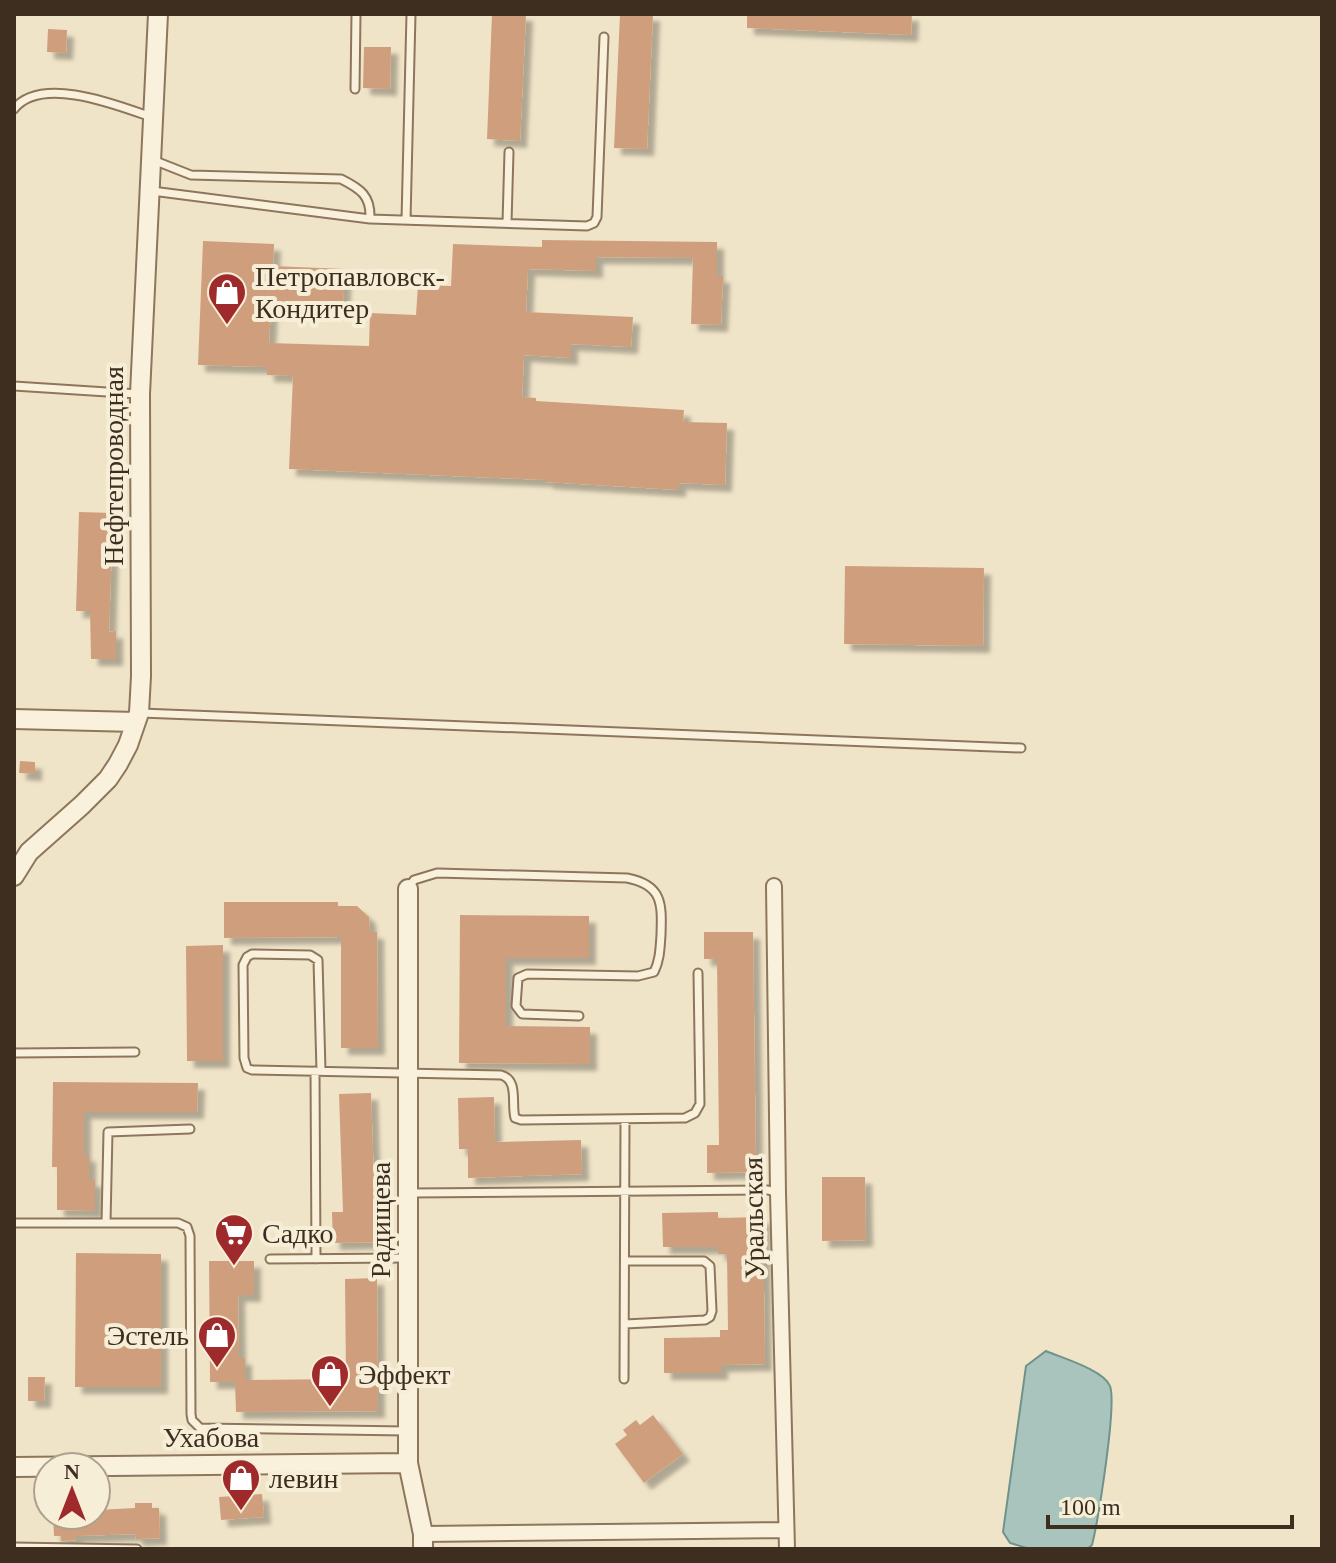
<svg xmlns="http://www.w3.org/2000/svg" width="1336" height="1563" viewBox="0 0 1336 1563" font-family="'Times New Roman',serif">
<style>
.water{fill:#a9c4bc;stroke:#6f938a;stroke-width:2}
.building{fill:#cf9f7d;filter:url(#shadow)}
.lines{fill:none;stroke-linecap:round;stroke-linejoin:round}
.service-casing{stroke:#8d765c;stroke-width:11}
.minor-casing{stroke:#8d765c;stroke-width:18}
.tertiary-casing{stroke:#8d765c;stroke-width:22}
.service{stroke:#faf1dc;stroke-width:7}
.minor{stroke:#faf1dc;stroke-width:14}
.tertiary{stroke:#faf1dc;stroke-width:18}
.labels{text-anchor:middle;stroke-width:8;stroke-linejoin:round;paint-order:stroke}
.poi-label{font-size:28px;fill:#3d2e20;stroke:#f7eed8;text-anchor:start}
.street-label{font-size:28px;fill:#3d2e20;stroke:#f7eed8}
</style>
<defs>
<filter id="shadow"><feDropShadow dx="7" dy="7" stdDeviation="2" flood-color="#0004"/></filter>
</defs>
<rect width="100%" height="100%" fill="#f0e4c8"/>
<!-- water -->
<path class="water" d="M1046 1351C1062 1358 1104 1370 1110 1386 1117 1405 1098 1521 1092 1545L1087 1549H1030L1010 1543 1003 1532 1026 1366Z"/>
<!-- building -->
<path class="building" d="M492 14H526L520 141 487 139Z
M620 14H653L647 149 614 148Z
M747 14H912L911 35 747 28Z
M48 29 67 30 66 53 47 52Z
M364 47H391L390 89 363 88Z
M542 240 717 242V276H723L721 325 691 324 693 258 596 257V271L528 269 526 312 633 317 631 347 571 344V358L524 355 522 397 536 398V401L684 410 683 422 727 423 725 485 679 483V490L546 482V480L289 469 293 376 267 375V367L198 365 203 241 274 244 273 266 345 269 343 310 271 308 269 343 369 346 370 313 416 315 418 285 451 286 453 244 542 247Z
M79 512 113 513 109 632 116 631V659H91L90 611H76Z
M845 566 984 568 983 646 844 644Z
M20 761 35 762V774L19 773Z
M224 902H338V906H357L369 917 370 932H377L378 1048H341V937L224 938Z
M460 915 589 916V958H506V1026L590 1027V1064L459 1063Z
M704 932H753L756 1172 707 1173V1145H719L717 959H704Z
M223 945V1061H187L186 946Z
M53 1082 198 1083 197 1112H84V1155H89V1180H95V1211L57 1210V1167H52Z
M371 1093 376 1242 333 1243 332 1212H343L339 1094Z
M494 1097 495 1142 581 1140 582 1174 468 1178V1149H459L458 1098Z
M822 1177H865L866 1240 822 1241Z
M718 1212V1218L763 1217 765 1364 721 1365V1373H664V1338L720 1337V1330H728L727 1254H718V1247H663L662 1213Z
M76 1253 161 1254V1387H75Z
M209 1261H254V1295H238L239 1358H245V1380L346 1379 345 1279 377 1278 378 1411 236 1412 235 1382H210Z
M28 1377H45L44 1401H28Z
M653 1415 683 1454 644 1483 615 1444 627 1435 623 1430 636 1420 640 1425Z
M262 1494 264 1517 221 1520 219 1497Z
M135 1503H152V1508H159L160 1538 136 1539 135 1534 76 1536V1540L61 1541V1536H54L53 1515H96V1510L135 1508Z"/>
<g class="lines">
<!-- service casing -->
<g class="service-casing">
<path id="service" d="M355 89 356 14
M14 109C41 75 117 105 151 117
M153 160 191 175 341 179C361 189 371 196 370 219
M152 191 370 219 587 226 594 223 597 217 604 37
M406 220 411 14
M507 223 509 152
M14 386 138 394
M141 713 1021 748
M409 887 414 880 437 873 627 878C663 885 662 904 661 935 660 948 660 960 654 972L638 976 527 974 518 978 516 1006 522 1014 579 1016
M14 1053 135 1052
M315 1071 316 1259
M321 1071 318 960 310 955 252 954 247 957 243 965 244 1058 247 1068 252 1070 501 1075C519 1080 511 1103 515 1118L521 1120 685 1118 695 1113 700 1104 698 973
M411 1193 768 1190 778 1193
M14 1223H178L187 1227 190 1236 191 1414 192 1420 200 1428 406 1431
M106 1223 108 1132 190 1129
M270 1259 406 1258
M625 1324 705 1320 710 1317 712 1311 710 1266 704 1261H625
M624 1379 625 1120
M14 1547 137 1549"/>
</g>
<!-- minor casing -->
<g class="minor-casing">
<path id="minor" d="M774 886 778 1193 787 1549
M423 1534 786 1530"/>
</g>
<!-- tertiary casing -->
<g class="tertiary-casing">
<path id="tertiary" d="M14 719 136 722
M14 876 29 852 82 805 108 779 118 764 128 745 139 713 141 676 140 394 158 14
M408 889V1463L423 1534V1549
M14 1467 408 1463"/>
</g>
<!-- service -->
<use href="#service" class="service"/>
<!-- minor -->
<use href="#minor" class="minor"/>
<!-- tertiary -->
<use href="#tertiary" class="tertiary"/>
</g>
<!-- icons -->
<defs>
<g id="shop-pin" transform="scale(2)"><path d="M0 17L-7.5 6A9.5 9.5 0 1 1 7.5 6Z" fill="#9e2a2b" stroke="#f7eed8"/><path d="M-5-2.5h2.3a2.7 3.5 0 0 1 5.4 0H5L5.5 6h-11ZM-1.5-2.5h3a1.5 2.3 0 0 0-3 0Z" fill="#fff"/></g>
<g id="supermarket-pin" transform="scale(2)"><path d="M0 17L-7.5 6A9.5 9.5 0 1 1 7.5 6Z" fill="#9e2a2b" stroke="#f7eed8"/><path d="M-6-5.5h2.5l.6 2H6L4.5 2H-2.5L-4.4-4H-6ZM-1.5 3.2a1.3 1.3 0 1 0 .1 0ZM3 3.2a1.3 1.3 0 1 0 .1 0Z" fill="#fff"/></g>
</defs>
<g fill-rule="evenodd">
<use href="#shop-pin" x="227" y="292"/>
<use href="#supermarket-pin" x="234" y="1233"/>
<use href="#shop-pin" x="217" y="1335"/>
<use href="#shop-pin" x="330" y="1374"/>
<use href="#shop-pin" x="241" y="1478"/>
</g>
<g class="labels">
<!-- poi labels -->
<g class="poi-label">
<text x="255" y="286">Петропавловск-<tspan x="255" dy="32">Кондитер</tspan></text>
<text x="262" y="1243">Садко</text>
<text x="189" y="1345" text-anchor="end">Эстель</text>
<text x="358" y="1384">Эффект</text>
<text x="269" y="1488">левин</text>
</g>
<!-- street labels -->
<g class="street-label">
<text transform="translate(113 466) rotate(-90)" y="10">Нефтепроводная</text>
<text transform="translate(753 1218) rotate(-91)" y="10">Уральская</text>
<text transform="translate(380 1220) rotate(-90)" y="10">Радищева</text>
<text x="211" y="1447">Ухабова</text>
</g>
</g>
<!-- border -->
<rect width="1336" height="1563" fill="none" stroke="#3d2e20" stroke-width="32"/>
<!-- north arrow -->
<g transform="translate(72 1491)"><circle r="38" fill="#f7eed8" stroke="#ada18e" stroke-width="2"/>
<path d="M0-6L14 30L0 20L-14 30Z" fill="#9e2a2b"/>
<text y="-12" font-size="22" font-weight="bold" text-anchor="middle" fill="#3d2e20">N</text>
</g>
<!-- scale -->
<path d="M1048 1515v12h244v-12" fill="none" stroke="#3d2e20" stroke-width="4"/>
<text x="1060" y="1515" font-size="24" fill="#3d2e20" stroke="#f7eed8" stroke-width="6" paint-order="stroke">100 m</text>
</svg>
